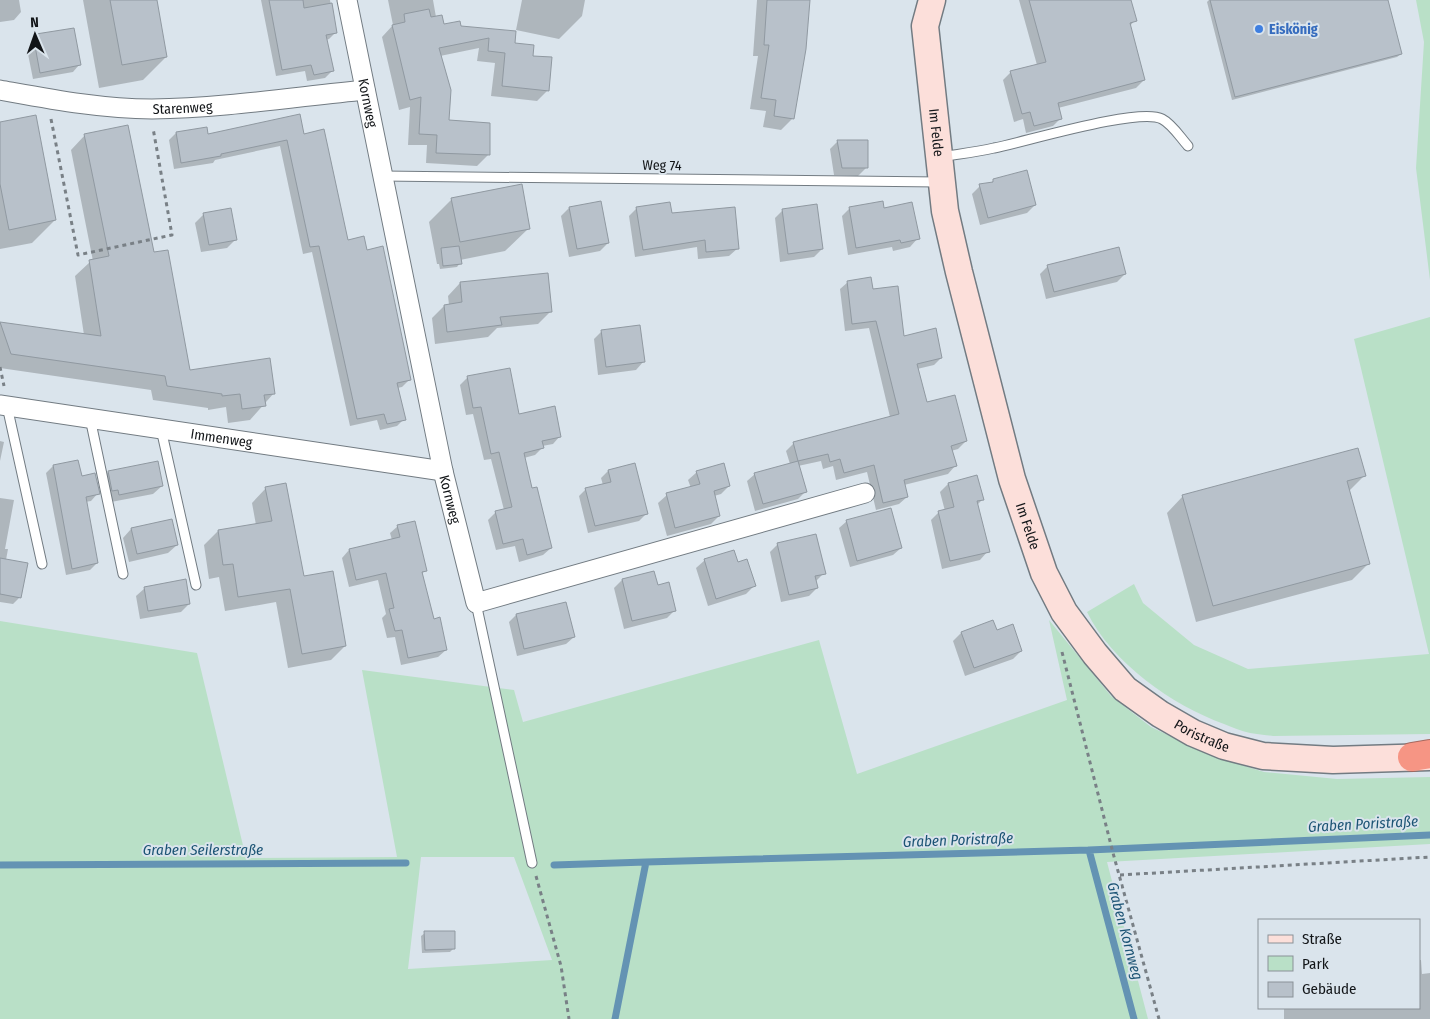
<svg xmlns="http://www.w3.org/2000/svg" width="1430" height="1019" viewBox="0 0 1430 1019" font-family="'Fira Sans Condensed',sans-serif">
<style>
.green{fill:#b9e0c7;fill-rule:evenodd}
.shadow{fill:#0003}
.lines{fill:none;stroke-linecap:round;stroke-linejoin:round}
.stream{stroke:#6493b3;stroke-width:7}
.building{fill:#b8c1ca;stroke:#9099a1}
.service-casing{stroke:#727b82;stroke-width:11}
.minor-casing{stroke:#727b82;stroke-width:21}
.secondary-casing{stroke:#727b82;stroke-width:29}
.motorway-casing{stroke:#a6685e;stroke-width:30}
.path{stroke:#798086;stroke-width:3;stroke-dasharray:4 4;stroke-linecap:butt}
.service{stroke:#fff;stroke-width:9}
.minor{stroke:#fff;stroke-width:19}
.secondary{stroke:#fcdfda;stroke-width:26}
.motorway{stroke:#f69584;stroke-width:28}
.shop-dot{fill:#3f7fe0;stroke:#dae4ec;stroke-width:2}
.labels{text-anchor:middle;stroke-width:4;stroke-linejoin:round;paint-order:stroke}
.shop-label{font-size:14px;font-weight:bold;fill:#366cbe;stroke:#dae4ec;text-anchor:start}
.street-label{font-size:14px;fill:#121518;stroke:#dae4ec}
.water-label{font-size:15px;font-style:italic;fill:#1b5374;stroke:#dae4ec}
</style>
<rect width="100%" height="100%" fill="#dae4ec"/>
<!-- green -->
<path class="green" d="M1416 0H1430V280L1416 168 1424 42Z
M1430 317V734L1273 736C1265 735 1257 734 1250 733 1241 731 1232 727 1224 724 1172 705 1112 663 1087 612L1134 584 1143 603 1194 645 1248 669 1429 654 1354 339Z
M1049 620 1111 696 1151 727 1210 755 1264 772 1337 779 1430 777V844L1107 862 1148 1019H0V621L197 653 246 858 397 857 362 670 514 690 523 722 819 640 857 774 1067 700ZM421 857H514L552 960 408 969Z"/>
<!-- shadow -->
<path class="shadow" d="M0 0H19L21 12 14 20 0 22Z
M83 0H156L166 57 143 80 99 88Z
M261 0H330L336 32 329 39 326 40 332 71 325 78 307 81 305 71 276 76Z
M388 0H433L436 17 443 25 460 27 514 44 532 57 548 90 537 101 491 96 495 63 477 61 479 48 440 56 448 121 489 124 488 155 477 166 426 163 427 145H408L410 107 399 110 382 37 393 25Z
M522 0H585L582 16 559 39 516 30Z
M757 0H808L793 118 781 130 763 127 766 111 750 109 758 56H753Z
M1019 0H1130L1135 20 1130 26 1144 80 1136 88 1058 108 1061 118 1053 126 1026 133 1023 119 1014 122 1003 80 1011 72 1037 65Z
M1209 0H1387L1401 54 1397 57 1232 100 1207 2Z
M37 36 79 65 73 72 33 79 28 54 31 51 30 42Z
M0 123 55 220 32 243 0 249Z
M176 133 207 135H303L347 241 409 380 402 387 397 388 404 419 397 426 380 430 377 420 350 426 312 252 303 254 280 146 215 160 213 163 174 169 169 140Z
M85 135 153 254 189 371 274 393 250 420 228 423 226 407 208 410V408L153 400 151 390 0 368V323L84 335 75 276 90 262 93 261 71 150Z
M838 141 866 168 858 176 834 175 830 149Z
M994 180 1035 205 1027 213 980 225 972 194 980 186 990 184Z
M452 199 529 228 505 251 460 260V263L457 267 440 269 439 264H437L429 222Z
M569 208 608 243 600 251 569 257 561 216Z
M637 208 671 215 738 248 729 256 698 259 697 247 635 257 629 216Z
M850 208 883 210 918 238 910 247 893 251 892 247 848 255 842 216Z
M783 210 822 249 814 257 780 262 775 218Z
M203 215 236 239 227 248 201 252 195 223Z
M1048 266 1125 274 1117 282 1046 299 1040 274Z
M848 282 872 290 903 337 941 358 934 365 917 369 926 404 966 441 958 449 951 451 955 466 948 474 904 485 907 497 899 504 876 510 867 472 836 480 833 466 823 469 821 461 798 466 805 492 798 499 755 511 747 481 755 474 790 464 786 451 794 443 890 417 869 328 845 331 840 289Z
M460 283 551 311 538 324 497 328 488 337 435 344 432 318 444 306 449 305 448 296Z
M602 331 644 361 636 370 598 375 594 339Z
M468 377 518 416 560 436 553 444 542 446V448L535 455 524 458 532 490 551 548 543 555 519 562 515 546 496 550 488 520 496 512 504 510 491 459 484 460 473 414 466 415 460 385Z
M0 441 4 442 0 461Z
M157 463 162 486 153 494 111 502 100 480 108 472Z
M53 466 81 478 98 493 91 501 85 502 97 563 90 570 66 575 46 473Z
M608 471 646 514 639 521 588 533 579 496 586 489 603 485 601 478Z
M697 472 729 486 721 494 714 496 719 516 711 524 667 536 658 503 667 495 691 488 688 480Z
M1365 475 1349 491 1368 564 1352 580 1196 622 1167 513 1183 496Z
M948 484 982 500 977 505 988 551 980 560 942 569 931 520 939 512 945 511 940 492Z
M266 488 303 578 345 646 331 660 288 668 276 602 225 611 219 577 209 579 204 545 218 531 256 525 252 503Z
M0 498 14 500 5 549H8L6 560 20 597 13 604 0 602Z
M847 521 901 548 893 555 850 567 839 528Z
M398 526 425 570 422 574 433 620 446 650 438 657 401 665 395 637 387 638 382 618 386 614 378 580 349 587 342 558 349 550 392 540 390 533Z
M131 529 177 545 168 553 129 562 123 538Z
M778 544 824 573 816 581 817 588 809 596 781 602 770 552Z
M705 560 737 563 754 586 746 594 708 606 696 568Z
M622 580 657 586 675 610 667 618 624 629 614 588Z
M145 588 189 604 181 612 140 619 136 596Z
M516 615 574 637 566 644 517 656 509 622Z
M996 632 1021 651 1013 659 965 676 953 641 961 633Z
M425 933 454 948 450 952 422 953 421 936Z
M1419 960H1421L1422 974 1430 973V1019H1284V1008H1419Z"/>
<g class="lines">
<!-- stream -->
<path class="stream" d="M1089 850 1134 1019
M0 865 406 863
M554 865 646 862
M615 1019 646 862 1089 850 1430 835"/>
</g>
<!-- building -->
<path class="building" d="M110 0H157L167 57 122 65Z
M269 0H303L304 8 332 3 337 33 326 35 334 71 314 75 311 65 282 70Z
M767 0H810L806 49 794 119 774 116 776 100 761 98 769 45H764Z
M1029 0H1131L1137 21 1130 23 1145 80 1058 103 1062 119 1034 126 1030 112 1022 114 1010 71 1046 62Z
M1210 0H1388L1402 54 1235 97Z
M429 9 431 17 442 15 444 24 460 21 461 26 516 31 515 43 534 45 533 56 552 57 549 91 502 86 505 53 488 51 489 38 439 48 451 90 449 120 490 123V155L436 153 437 135 419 134 421 97 410 100 392 25 405 22 404 14Z
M74 28 81 65 40 73 35 46H38L36 34Z
M300 114 304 134 324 129 348 240 364 236 367 250 383 246 411 380 397 383 406 420 387 424 384 414 357 419 319 246 310 247 287 140 221 154V156L181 163 176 132 207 127 208 134Z
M36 115 56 220 9 230 0 184V122Z
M128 125 154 252 168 250 190 370 270 358 275 394 264 395 266 406 242 409 240 394 222 396V394L167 386 165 376 11 354 0 322 101 336 89 260 109 256 84 134Z
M837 140H868V168H842Z
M1027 170 1036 205 988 218 979 184 993 182V179Z
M522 184 530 229 460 242 451 198Z
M601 201 609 243 577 249 569 207Z
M883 201 884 208 912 202 920 239 901 243 900 240 856 248 849 207Z
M670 202 672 213 735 207 739 249 706 252 705 240 643 250 636 207Z
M817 204 823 249 788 254 782 209Z
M231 208 237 240 209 245 203 213Z
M459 246 462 264 443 266 441 248Z
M1119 247 1126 274 1054 292 1047 265Z
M548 273 552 312 500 317 502 325 447 332 444 305 462 302 460 282Z
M871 277 873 289 898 286 904 336 936 328 942 358 917 364 927 402 955 395 967 441 951 446 957 466 904 480 908 497 883 503 874 465 844 473 840 459 830 462 828 454 798 461 793 442 899 414 876 321 852 324 847 281Z
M640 325 645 362 606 367 601 330Z
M510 368 519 414 555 406 561 437 542 441 544 448 524 453 532 488 537 487 552 548 527 555 523 539 503 544 495 511 512 507 499 452 491 454 481 407 473 408 467 376Z
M1358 448 1366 476 1347 481 1370 564 1213 606 1182 495Z
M78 460 82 476 95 473 100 494 86 497 98 563 72 569 53 465Z
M158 461 163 486 119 495 118 490 112 491 108 471Z
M798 461 807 492 763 504 754 473Z
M635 463 648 514 595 526 585 488 611 482 608 470Z
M724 463 730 486 714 491 720 516 675 528 666 493 700 484 696 471Z
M977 475 984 500 977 501 990 552 950 561 938 511 954 507 948 483Z
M286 483 304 576 333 571 346 646 302 654 290 589 238 597 233 564 223 565 218 530 272 521 265 487Z
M891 508 902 548 857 561 846 520Z
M172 519 178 545 137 554 131 528Z
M415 521 427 571 422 572 434 619 440 617 447 650 408 658 402 630 395 631 389 609 394 608 386 573 356 580 349 549 400 537 397 525Z
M816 534 826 574 815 576 818 588 789 595 777 543Z
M734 550 738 562 747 559 756 586 716 599 704 559Z
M0 558 28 563 21 598 0 594Z
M654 571 658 585 669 582 676 611 632 621 622 579Z
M186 579 190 604 148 611 144 587Z
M566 602 575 637 524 649 516 614Z
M993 620 997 630 1013 624 1022 651 974 668 961 632Z
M424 931H455V949L425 950Z"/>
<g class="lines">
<!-- service casing -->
<g class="service-casing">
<path id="service" d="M941 157C959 154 976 152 994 148 1025 142 1139 107 1162 119 1172 124 1180 137 1188 146
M382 176 939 182
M7 406 42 564
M90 418 123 574
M161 429 196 585
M476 603 532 863"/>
</g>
<!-- minor casing -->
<g class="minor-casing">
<g id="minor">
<path id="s1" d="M347 0 443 471 476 603 865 493"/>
<path id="s2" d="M0 90C50 99 101 109 152 109 223 108 294 97 365 90"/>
<path id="s3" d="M0 405 443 471"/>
</g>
</g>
<!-- secondary casing -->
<g class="secondary-casing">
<g id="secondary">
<path id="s4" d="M932 0 925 26 945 211 959 272 1012 479 1044 573 1064 612 1095 654 1125 689 1160 714 1193 733 1224 746 1263 756 1333 760 1430 757"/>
</g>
</g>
<!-- motorway casing -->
<g class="motorway-casing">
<path id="motorway" d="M1412 757 1430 754"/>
</g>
<!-- path -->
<path class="path" d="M51 119 78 255 172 235 153 128
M0 367 4 386
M1062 652 1113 853 1159 1019
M1120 875 1430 857
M536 876 561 966 569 1019"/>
<!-- service -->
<use href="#service" class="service"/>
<!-- minor -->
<use href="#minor" class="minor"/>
<!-- secondary -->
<use href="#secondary" class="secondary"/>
<!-- motorway -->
<use href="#motorway" class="motorway"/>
</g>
<!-- markers -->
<circle class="shop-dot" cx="1259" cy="29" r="5"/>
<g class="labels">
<!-- shop labels -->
<g class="shop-label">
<text x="1269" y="34">Eiskönig</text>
</g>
<!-- street labels -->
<g class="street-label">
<text dy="5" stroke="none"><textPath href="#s1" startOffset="105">Kornweg</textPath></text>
<text dy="5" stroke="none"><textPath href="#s2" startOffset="184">Starenweg</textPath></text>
<text dy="5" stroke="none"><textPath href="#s4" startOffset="134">Im Felde</textPath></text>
<text transform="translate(662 165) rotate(1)" y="5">Weg 74</text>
<text dy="5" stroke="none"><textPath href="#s3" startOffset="224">Immenweg</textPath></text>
<text dy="5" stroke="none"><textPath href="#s1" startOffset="510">Kornweg</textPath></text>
<text dy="5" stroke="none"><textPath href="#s4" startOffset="539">Im Felde</textPath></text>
<text dy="5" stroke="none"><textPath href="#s4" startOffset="821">Poristraße</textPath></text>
</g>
<!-- water labels -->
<g class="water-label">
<text transform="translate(1363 824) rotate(-3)" y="5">Graben Poristraße</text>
<text transform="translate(958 840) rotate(-2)" y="5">Graben Poristraße</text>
<text x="203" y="855">Graben Seilerstraße</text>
<text transform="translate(1125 931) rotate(75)" y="5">Graben Kornweg</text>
</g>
</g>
<!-- legend -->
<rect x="1258" y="919" width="162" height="90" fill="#dae4ec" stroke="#8a9197"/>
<rect x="1268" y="935" width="25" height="8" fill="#fcdfda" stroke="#8a9197"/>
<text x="1302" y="944" font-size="15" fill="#121518">Straße</text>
<rect x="1268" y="956" width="25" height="15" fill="#b9e0c7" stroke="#8a9197"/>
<text x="1302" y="969" font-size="15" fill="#121518">Park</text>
<rect x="1268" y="982" width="25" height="15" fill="#b8c1ca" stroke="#8a9197"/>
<text x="1302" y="994" font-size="15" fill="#121518">Gebäude</text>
<!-- north arrow -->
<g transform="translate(35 35) rotate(358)" stroke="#dae4ec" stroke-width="4" paint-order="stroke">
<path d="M0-4L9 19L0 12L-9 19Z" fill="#121518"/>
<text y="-8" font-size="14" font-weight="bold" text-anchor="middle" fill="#121518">N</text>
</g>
</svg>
